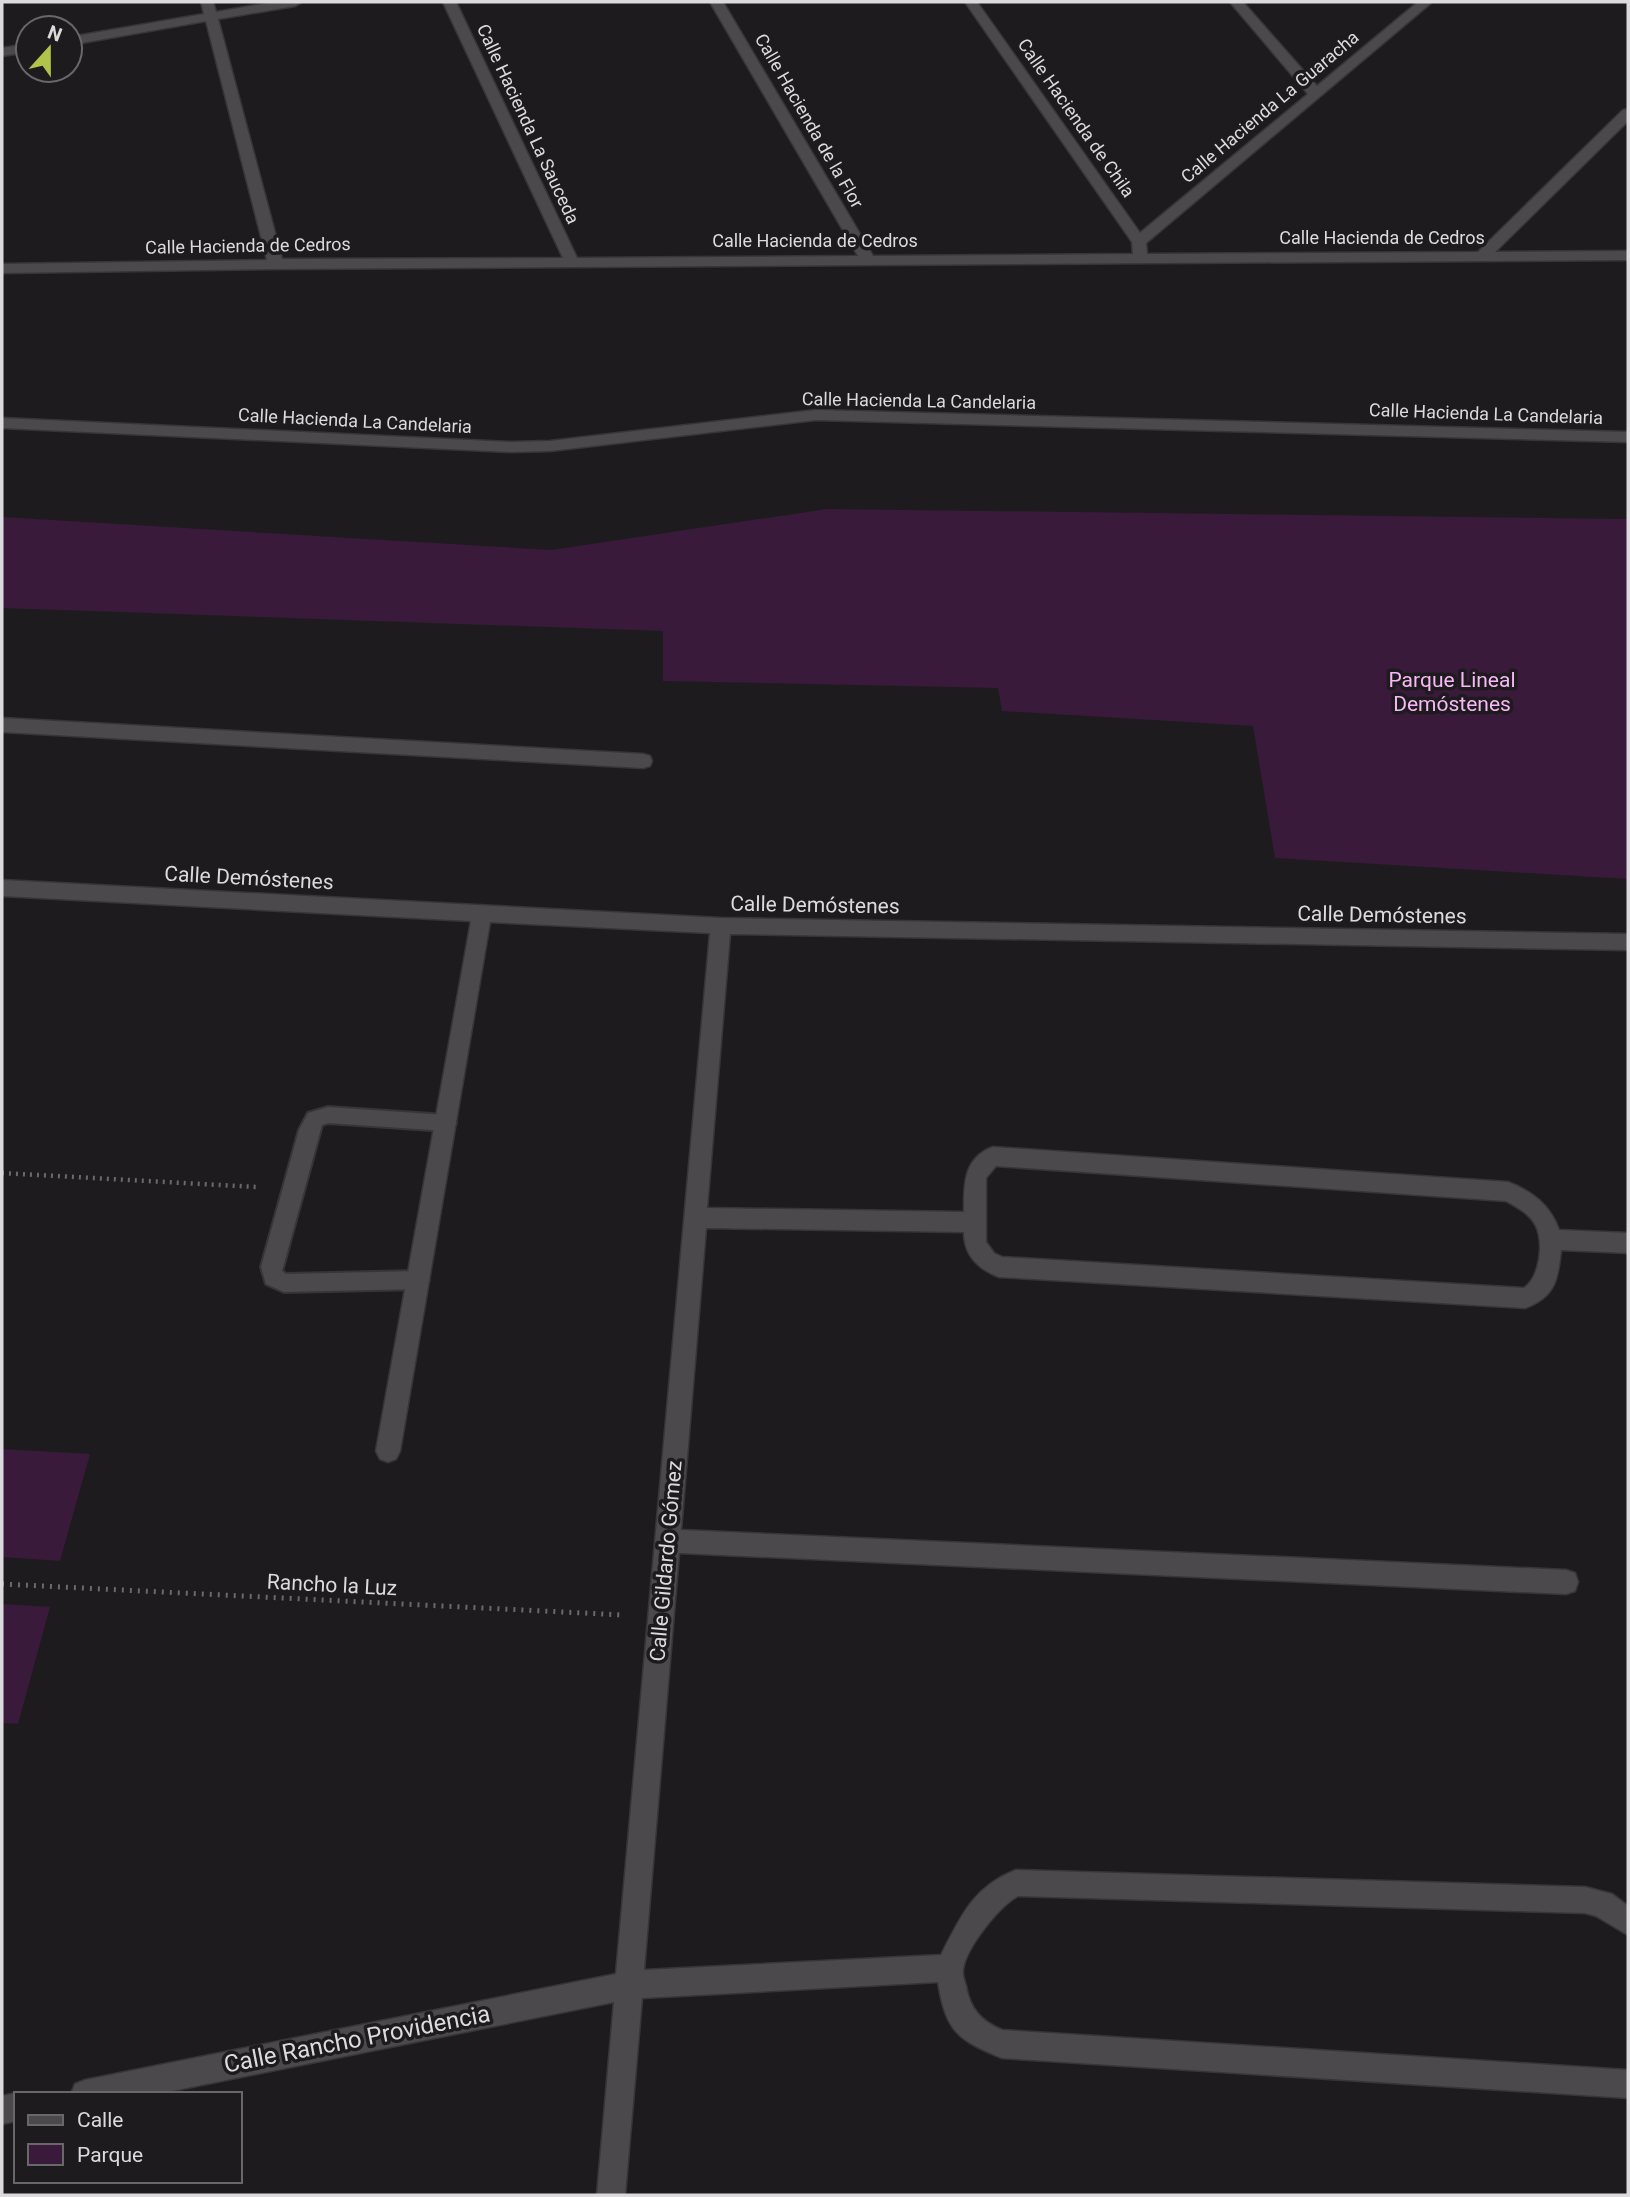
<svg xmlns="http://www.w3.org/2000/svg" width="1630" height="2197" viewBox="0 0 1630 2197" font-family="Roboto,sans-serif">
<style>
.green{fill:#391a3a}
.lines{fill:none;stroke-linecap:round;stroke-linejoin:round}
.lane-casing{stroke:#373537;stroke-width:4}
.street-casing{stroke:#373537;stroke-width:3}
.path-far1{stroke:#6c696c;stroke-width:4.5;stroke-dasharray:2 5;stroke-linecap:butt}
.path{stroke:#6c696c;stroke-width:5;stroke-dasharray:2 6;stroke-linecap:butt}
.lane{fill:#4c494c;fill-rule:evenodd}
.street{fill:#4c494c;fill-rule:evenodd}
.labels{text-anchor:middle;stroke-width:7;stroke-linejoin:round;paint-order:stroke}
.far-street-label{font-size:18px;fill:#dcdadc;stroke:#1e1b1e}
.park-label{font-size:21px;fill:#f8b8f7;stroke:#1e1b1e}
.street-label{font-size:21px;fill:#dcdadc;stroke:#1e1b1e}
.near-street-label{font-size:24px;fill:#dcdadc;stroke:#1e1b1e}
</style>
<rect width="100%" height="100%" fill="#1e1b1e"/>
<!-- green -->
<path class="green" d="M827 509 1628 519V879L1275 858 1253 726 1002 711 998 688 663 681V631L2 608V517L551 550Z
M2 1449 90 1454 60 1561 2 1557Z
M2 1604 50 1607 18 1724 2 1723Z"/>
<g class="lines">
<!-- lane casing -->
<g class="lane-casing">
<path id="lane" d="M328 1107 446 1115 453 1117 456 1123 453 1129 446 1131 328 1123 322 1125 282 1271 286 1274 419 1271 426 1273 429 1280 426 1287 419 1289 284 1292 266 1284 261 1267 299 1130 308 1113Z"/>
</g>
<!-- street casing -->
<g class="street-casing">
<path id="street" d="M201 2H213L216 12 274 2H302L295 6 218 19 282 259 563 258 443 2H456L577 258 858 256 710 2H723L873 256 1133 254 1132 242 965 2H977L1140 233 1308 94 1230 2H1243L1317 86 1418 2H1432L1146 243 1147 254 1478 252 1623 110 1628 109V121L1495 252 1628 251V260L276 269 2 273V264L267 260 206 21 70 45V37L204 14Z
M28 44V52L2 56V48Z
M816 410 1628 432V442L816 420 550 451 512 452 2 428V418L512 442 550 441Z
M2 718 643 754 650 756 652 761 650 766 643 768 2 732Z
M2 880 721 918 1628 934V950L730 934 707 1208 964 1212C964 1185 963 1158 993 1147L1508 1182C1533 1192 1550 1205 1559 1230L1628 1233V1253L1561 1250C1558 1280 1555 1297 1525 1308L999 1277C978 1269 964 1255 964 1232L706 1228 681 1530 1566 1570 1575 1573 1578 1582 1575 1591 1566 1594 679 1553 644 1970 941 1955C961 1916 973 1887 1016 1870L1585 1887 1612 1894 1628 1906V1935L1596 1916 1585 1913 1018 1896C999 1906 965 1949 963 1970 962 1975 965 1982 966 1986 970 2009 981 2021 1002 2030L1628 2070V2098L1002 2058C958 2040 946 2032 938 1982L642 1998 625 2195H597L614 2002 157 2094H71L75 2084 85 2080 616 1974 710 933 490 922 400 1451 396 1459 388 1462 380 1459 376 1451 471 921 2 896ZM996 1166 1506 1201C1517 1207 1530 1214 1536 1226 1544 1243 1540 1277 1524 1288L1002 1257 994 1253 986 1242V1178Z
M16 2093 18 2094H16V2121L2 2124V2096Z"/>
</g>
<!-- path-far1 -->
<path class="path-far1" d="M2 1173 256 1187"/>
<!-- path -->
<path class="path" d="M2 1584 623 1615"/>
<!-- lane -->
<use href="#lane" class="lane"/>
<!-- street -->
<use href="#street" class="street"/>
</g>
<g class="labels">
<!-- far-street labels -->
<g class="far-street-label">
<text transform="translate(1270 107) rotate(-40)" y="6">Calle Hacienda La Guaracha</text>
<text transform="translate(1076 118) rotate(55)" y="6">Calle Hacienda de Chila</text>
<text transform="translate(809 121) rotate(60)" y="6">Calle Hacienda de la Flor</text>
<text transform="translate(528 124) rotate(65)" y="6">Calle Hacienda La Sauceda</text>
<text x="1382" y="244">Calle Hacienda de Cedros</text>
<text x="815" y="247">Calle Hacienda de Cedros</text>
<text transform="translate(248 246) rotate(-1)" y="6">Calle Hacienda de Cedros</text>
<text transform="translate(919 401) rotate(1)" y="6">Calle Hacienda La Candelaria</text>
<text transform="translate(1486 414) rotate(2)" y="6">Calle Hacienda La Candelaria</text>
<text transform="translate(355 421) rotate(3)" y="6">Calle Hacienda La Candelaria</text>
</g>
<!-- park labels -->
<g class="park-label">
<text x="1452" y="687">Parque Lineal<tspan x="1452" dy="24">Demóstenes</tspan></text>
</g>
<!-- street labels -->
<g class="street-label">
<text transform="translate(249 878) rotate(3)" y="7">Calle Demóstenes</text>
<text transform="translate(815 905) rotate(1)" y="7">Calle Demóstenes</text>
<text transform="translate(1382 915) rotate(1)" y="7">Calle Demóstenes</text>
<text transform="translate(666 1561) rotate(-85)" y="7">Calle Gildardo Gómez</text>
<text transform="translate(332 1585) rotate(3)" y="7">Rancho la Luz</text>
</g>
<!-- near-street labels -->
<g class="near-street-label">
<text transform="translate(357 2039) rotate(-11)" y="8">Calle Rancho Providencia</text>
</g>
</g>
<!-- border -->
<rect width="1630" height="2197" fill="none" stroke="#dcdadc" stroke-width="7"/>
<!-- legend -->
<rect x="14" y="2092" width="228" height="91" fill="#1e1b1e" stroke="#6a676a" stroke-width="2"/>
<rect x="28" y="2115" width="35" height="10" fill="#4c494c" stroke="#6a676a" stroke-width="2"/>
<text x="77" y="2127" font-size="21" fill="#dcdadc">Calle</text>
<rect x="28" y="2144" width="35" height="21" fill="#391a3a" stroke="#6a676a" stroke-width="2"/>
<text x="77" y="2162" font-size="21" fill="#dcdadc">Parque</text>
<!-- north arrow -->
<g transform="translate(49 49) rotate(21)"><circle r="33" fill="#1e1b1e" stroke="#6a676a" stroke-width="2"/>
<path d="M0-5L12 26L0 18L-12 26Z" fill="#b2c34c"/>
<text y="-10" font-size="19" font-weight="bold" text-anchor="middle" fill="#dcdadc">N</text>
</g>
</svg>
